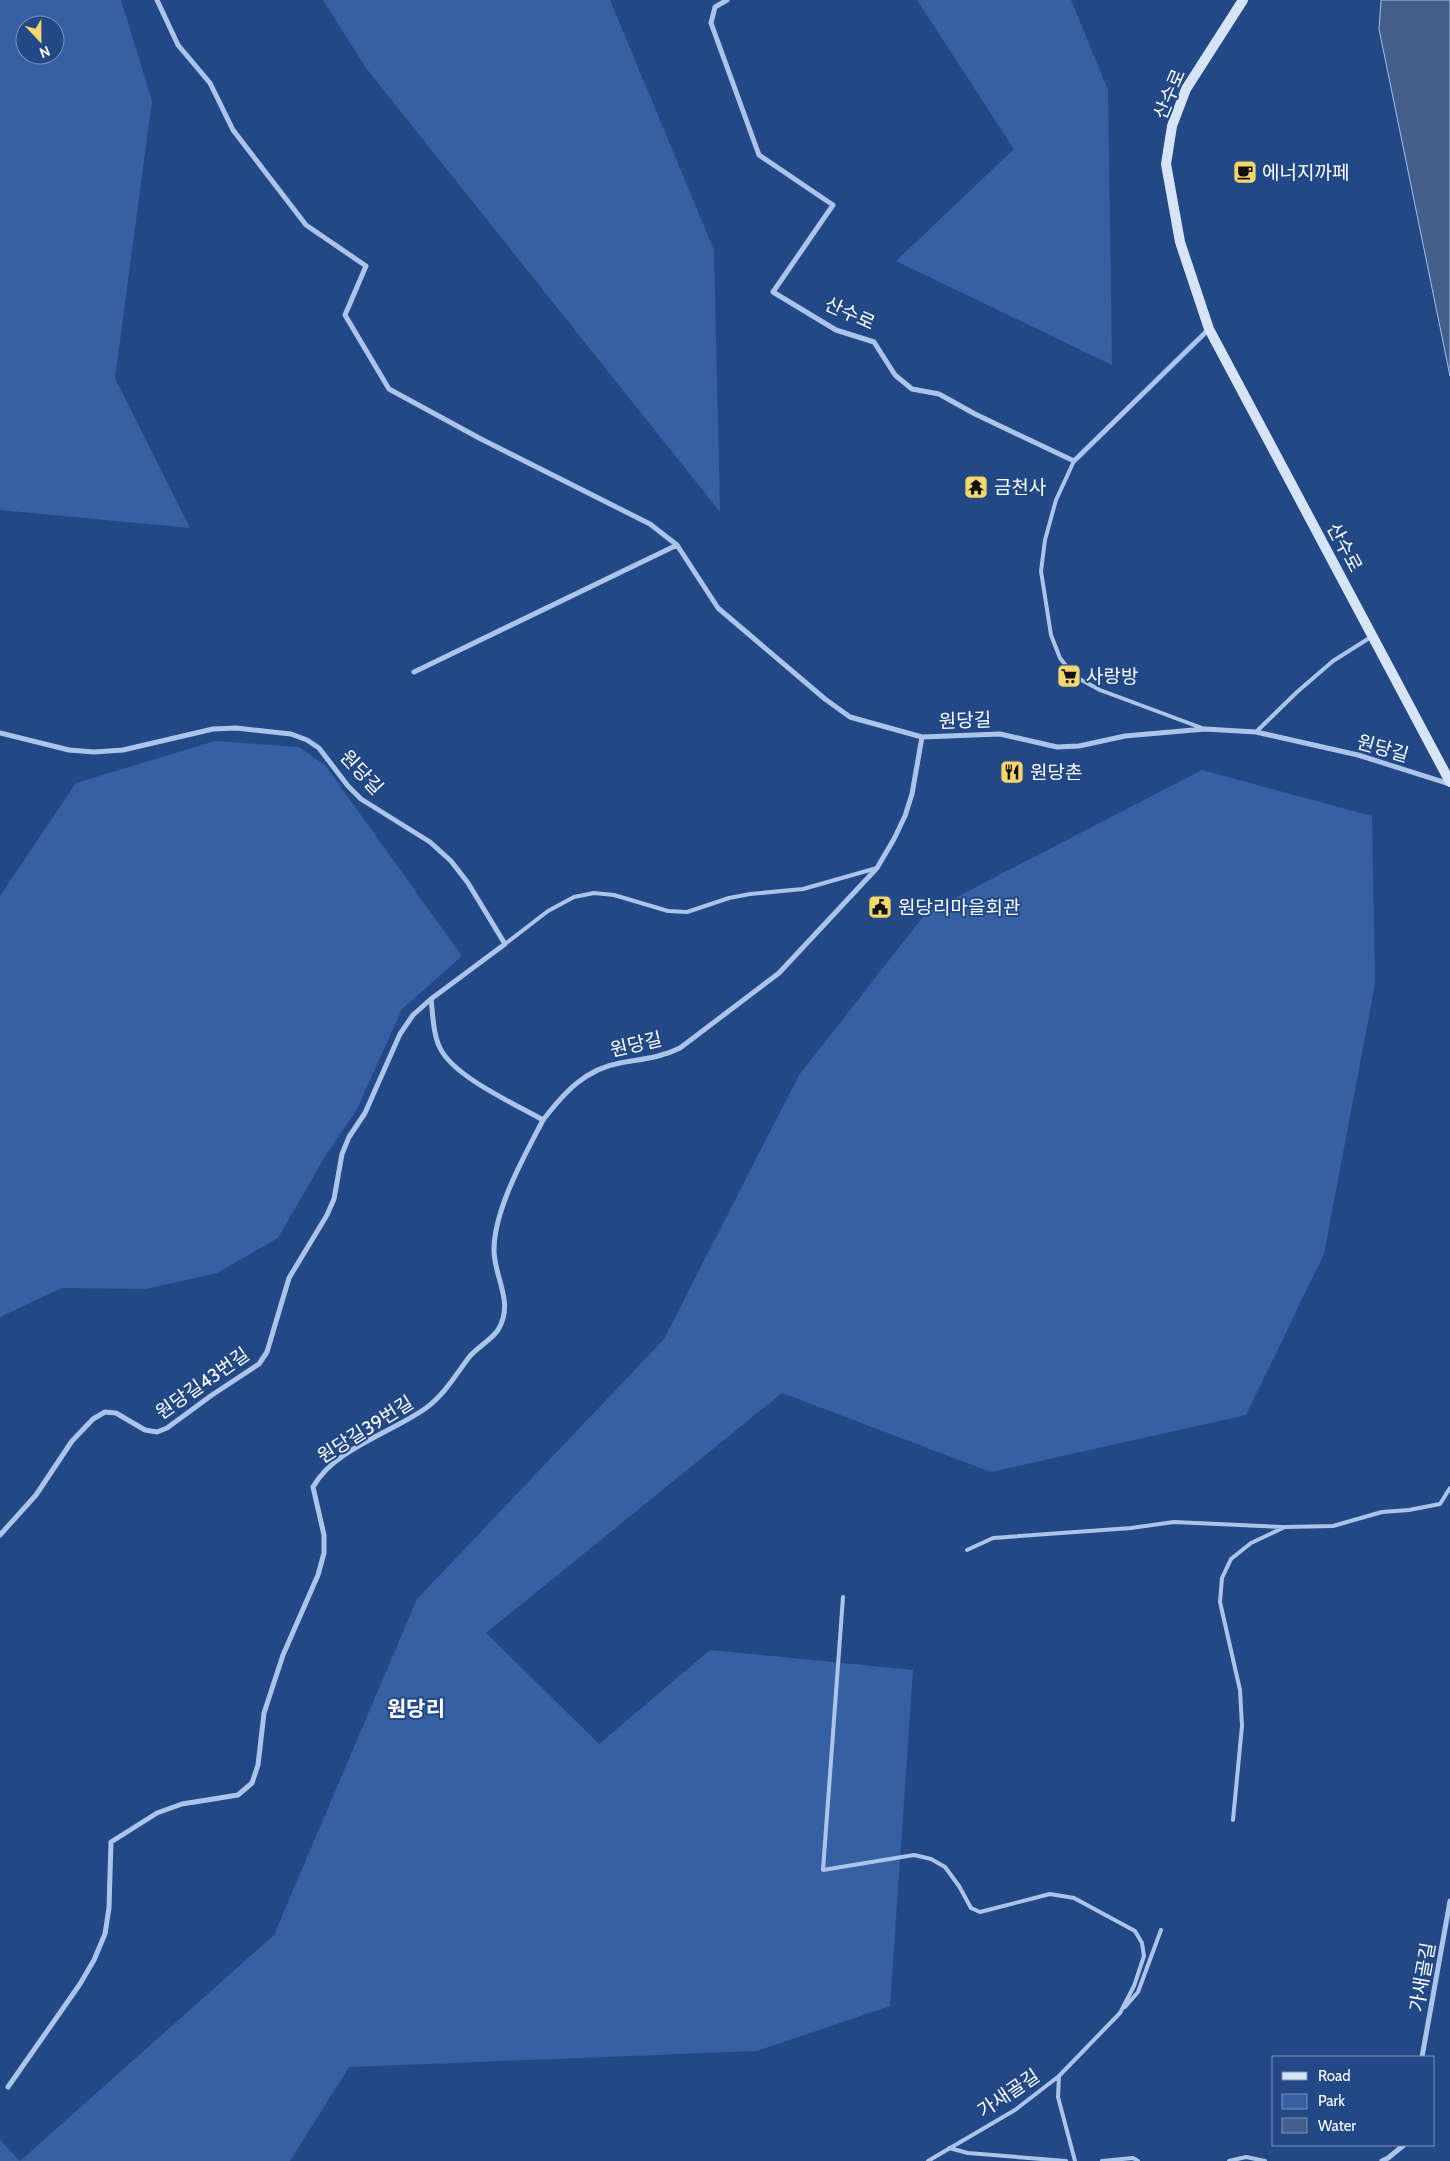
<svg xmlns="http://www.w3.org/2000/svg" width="1450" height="2161" viewBox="0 0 1450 2161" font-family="Cabin,'Noto Sans KR',sans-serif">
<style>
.green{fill:#3660a3;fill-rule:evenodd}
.water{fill:#455f8d;stroke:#a0beea}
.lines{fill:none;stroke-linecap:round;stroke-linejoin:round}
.service{stroke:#acc4e9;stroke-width:4}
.minor{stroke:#acc4e9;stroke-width:5}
.secondary{stroke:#d7e3f7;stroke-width:10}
.labels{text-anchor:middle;stroke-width:4;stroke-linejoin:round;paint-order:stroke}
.street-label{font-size:19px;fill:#fff;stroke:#224886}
.poi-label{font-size:19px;fill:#fff;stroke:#224886;text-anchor:start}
.quarter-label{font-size:21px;font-weight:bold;fill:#fff;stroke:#224886}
</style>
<rect width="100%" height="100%" fill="#224886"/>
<!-- green -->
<path class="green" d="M0 0H121L152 101 115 378 190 528 0 510ZM25 25H55V55H25Z
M323 0H610L714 250 720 512 366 68Z
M917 0H1071L1108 90 1112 365 896 261 1014 149Z
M215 741 299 747 325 765 462 956 402 1009 357 1109 326 1155 278 1238 217 1273 145 1289 62 1288 0 1317V896L76 783Z
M1202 770 1372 816 1375 984 1324 1254 1246 1415 991 1472 782 1393 486 1633 599 1744 710 1650 913 1670 890 2006 757 2051 349 2067 290 2161H0V2140L20 2161 274 1935 417 1599 664 1339 799 1075 926 913Z"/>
<!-- water -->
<path class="water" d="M1381 0H1450V376L1379 29Z"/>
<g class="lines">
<!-- service -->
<path class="service" d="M1074 461 1056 500 1045 540 1041 571 1051 635 1060 658 1074 676 1100 690 1202 728
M1256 732 1297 692 1333 661 1371 637
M505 944 548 911 574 897 594 893 614 895 668 911 687 912 729 898 750 894 803 889 877 868
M967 1550 993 1538 1131 1528 1174 1522 1283 1527
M843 1597 823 1870 914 1855 931 1859 945 1867 959 1886 971 1908 980 1912 1050 1894 1074 1898 1135 1931 1142 1943 1144 1956 1134 1986 1120 2013
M1233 1820 1242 1726 1240 1690 1220 1602 1222 1578 1231 1559 1251 1543 1285 1527 1333 1526 1382 1512 1409 1510 1440 1504 1450 1488
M1125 2007 1138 1992 1161 1930
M1059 2076 1120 2013
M949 2148 968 2153 1066 2161
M928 2161 1015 2110 1059 2076 1058 2097 1075 2161
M1102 2161 1133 2158 1138 2161
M1229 2161 1246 2157 1265 2161"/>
<!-- minor -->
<path class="minor" d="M157 0 178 45 210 83 233 130 306 225 366 266 345 315 389 389 481 439 650 524 677 545 718 608 825 699 850 717 922 737
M727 0 715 7 711 23 759 155 833 205 773 292 836 330 874 342 895 375 912 389 939 394 975 414 1074 461 1209 329
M414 672 677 545
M0 733 69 750 94 752 123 750 213 729 236 728 291 734 307 740 319 748 348 786 361 799 430 842 451 861 468 883 505 944 431 999C433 1015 433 1034 440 1048 454 1077 515 1104 543 1120 564 1093 585 1069 620 1063 641 1059 660 1058 680 1048L779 973 877 868 894 839 905 816 912 794 922 737 1000 734 1057 747 1079 746 1125 736 1205 729 1256 732 1358 755 1450 784
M0 1535 36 1495 72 1441 93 1419 105 1412 116 1413 145 1430 157 1432 167 1428 212 1395 259 1364 267 1352 289 1278 327 1215 334 1199 342 1154 349 1137 365 1113 400 1034 413 1015 431 999
M1422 2057 1450 1901
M8 2087 80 1984 94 1960 105 1934 109 1908 111 1842 157 1813 182 1804 238 1795 252 1783 258 1765 264 1713 283 1655 318 1575 324 1553V1535L313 1487C334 1449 391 1433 426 1408 445 1394 456 1374 470 1356 478 1347 491 1340 498 1330 515 1302 494 1278 494 1250 494 1209 525 1155 543 1120
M1382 2161 1388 2158 1404 2145"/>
<!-- secondary -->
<path class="secondary" d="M1243 0 1186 89 1172 126 1166 164 1180 242 1209 329 1450 782"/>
</g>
<!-- icons -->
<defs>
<g id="cafe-square" transform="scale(1.25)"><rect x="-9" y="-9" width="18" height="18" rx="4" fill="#f5d76e" stroke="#224886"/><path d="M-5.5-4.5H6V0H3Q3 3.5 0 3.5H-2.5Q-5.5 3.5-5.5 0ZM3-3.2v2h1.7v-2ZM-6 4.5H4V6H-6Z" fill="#111"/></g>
<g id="temple-square" transform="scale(1.25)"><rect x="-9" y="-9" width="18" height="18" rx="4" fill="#f5d76e" stroke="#224886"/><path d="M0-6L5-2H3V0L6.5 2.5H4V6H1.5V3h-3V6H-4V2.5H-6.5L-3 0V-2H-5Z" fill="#111"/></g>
<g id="supermarket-square" transform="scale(1.25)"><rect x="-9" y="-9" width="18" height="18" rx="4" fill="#f5d76e" stroke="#224886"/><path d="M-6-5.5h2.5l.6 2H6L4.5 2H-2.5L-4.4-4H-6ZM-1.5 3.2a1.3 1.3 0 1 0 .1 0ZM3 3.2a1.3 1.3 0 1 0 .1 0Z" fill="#111"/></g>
<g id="restaurant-square" transform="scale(1.25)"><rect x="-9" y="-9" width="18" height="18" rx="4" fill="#f5d76e" stroke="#224886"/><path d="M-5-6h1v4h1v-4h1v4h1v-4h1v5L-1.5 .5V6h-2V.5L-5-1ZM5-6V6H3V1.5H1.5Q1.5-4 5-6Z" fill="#111"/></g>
<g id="civic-square" transform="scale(1.25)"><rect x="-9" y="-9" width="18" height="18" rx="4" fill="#f5d76e" stroke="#224886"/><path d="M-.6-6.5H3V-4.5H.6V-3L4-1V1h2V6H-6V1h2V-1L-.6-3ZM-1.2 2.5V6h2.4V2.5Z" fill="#111"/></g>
</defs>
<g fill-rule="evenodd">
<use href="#cafe-square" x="1245" y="172"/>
<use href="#temple-square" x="976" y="487"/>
<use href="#supermarket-square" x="1069" y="676"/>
<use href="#restaurant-square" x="1012" y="772"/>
<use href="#civic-square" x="880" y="907"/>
</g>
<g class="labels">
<!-- street labels -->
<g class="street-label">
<text transform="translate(1169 94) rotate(-67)" y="7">산수로</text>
<text transform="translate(850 313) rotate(24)" y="7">산수로</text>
<text transform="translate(1345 547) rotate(62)" y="7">산수로</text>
<text transform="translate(965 720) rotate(-2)" y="7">원당길</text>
<text transform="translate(1383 748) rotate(16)" y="7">원당길</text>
<text transform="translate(362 772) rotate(47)" y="7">원당길</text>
<text transform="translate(636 1044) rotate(-13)" y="7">원당길</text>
<text transform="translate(202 1383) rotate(-35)" y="7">원당길43번길</text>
<text transform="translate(365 1429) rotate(-32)" y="7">원당길39번길</text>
<text transform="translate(1422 1977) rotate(-80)" y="7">가새골길</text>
<text transform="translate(1008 2093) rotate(-34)" y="7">가새골길</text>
</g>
<!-- poi labels -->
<g class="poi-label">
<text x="1262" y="179">에너지까페</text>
<text x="994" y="494">금천사</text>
<text x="1086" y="683">사랑방</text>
<text x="1030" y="779">원당촌</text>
<text x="898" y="914">원당리마을회관</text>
</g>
<!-- quarter labels -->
<g class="quarter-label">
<text x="416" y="1716">원당리</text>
</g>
</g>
<!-- legend -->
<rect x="1272" y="2056" width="162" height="90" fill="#224886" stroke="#7a91b6"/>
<rect x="1282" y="2072" width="25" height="8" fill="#d7e3f7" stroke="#7a91b6"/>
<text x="1318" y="2081" font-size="15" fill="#ffffff">Road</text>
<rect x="1282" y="2094" width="25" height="15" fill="#3660a3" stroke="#7a91b6"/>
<text x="1318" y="2106" font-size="15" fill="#ffffff">Park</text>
<rect x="1282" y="2118" width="25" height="15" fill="#455f8d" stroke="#7a91b6"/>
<text x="1318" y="2131" font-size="15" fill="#ffffff">Water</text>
<!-- north arrow -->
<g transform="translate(40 40) rotate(158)"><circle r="24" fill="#224886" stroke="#7a91b6"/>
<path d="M0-4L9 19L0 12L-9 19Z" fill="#f5d76e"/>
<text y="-8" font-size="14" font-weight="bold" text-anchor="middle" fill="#ffffff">N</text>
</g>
</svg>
